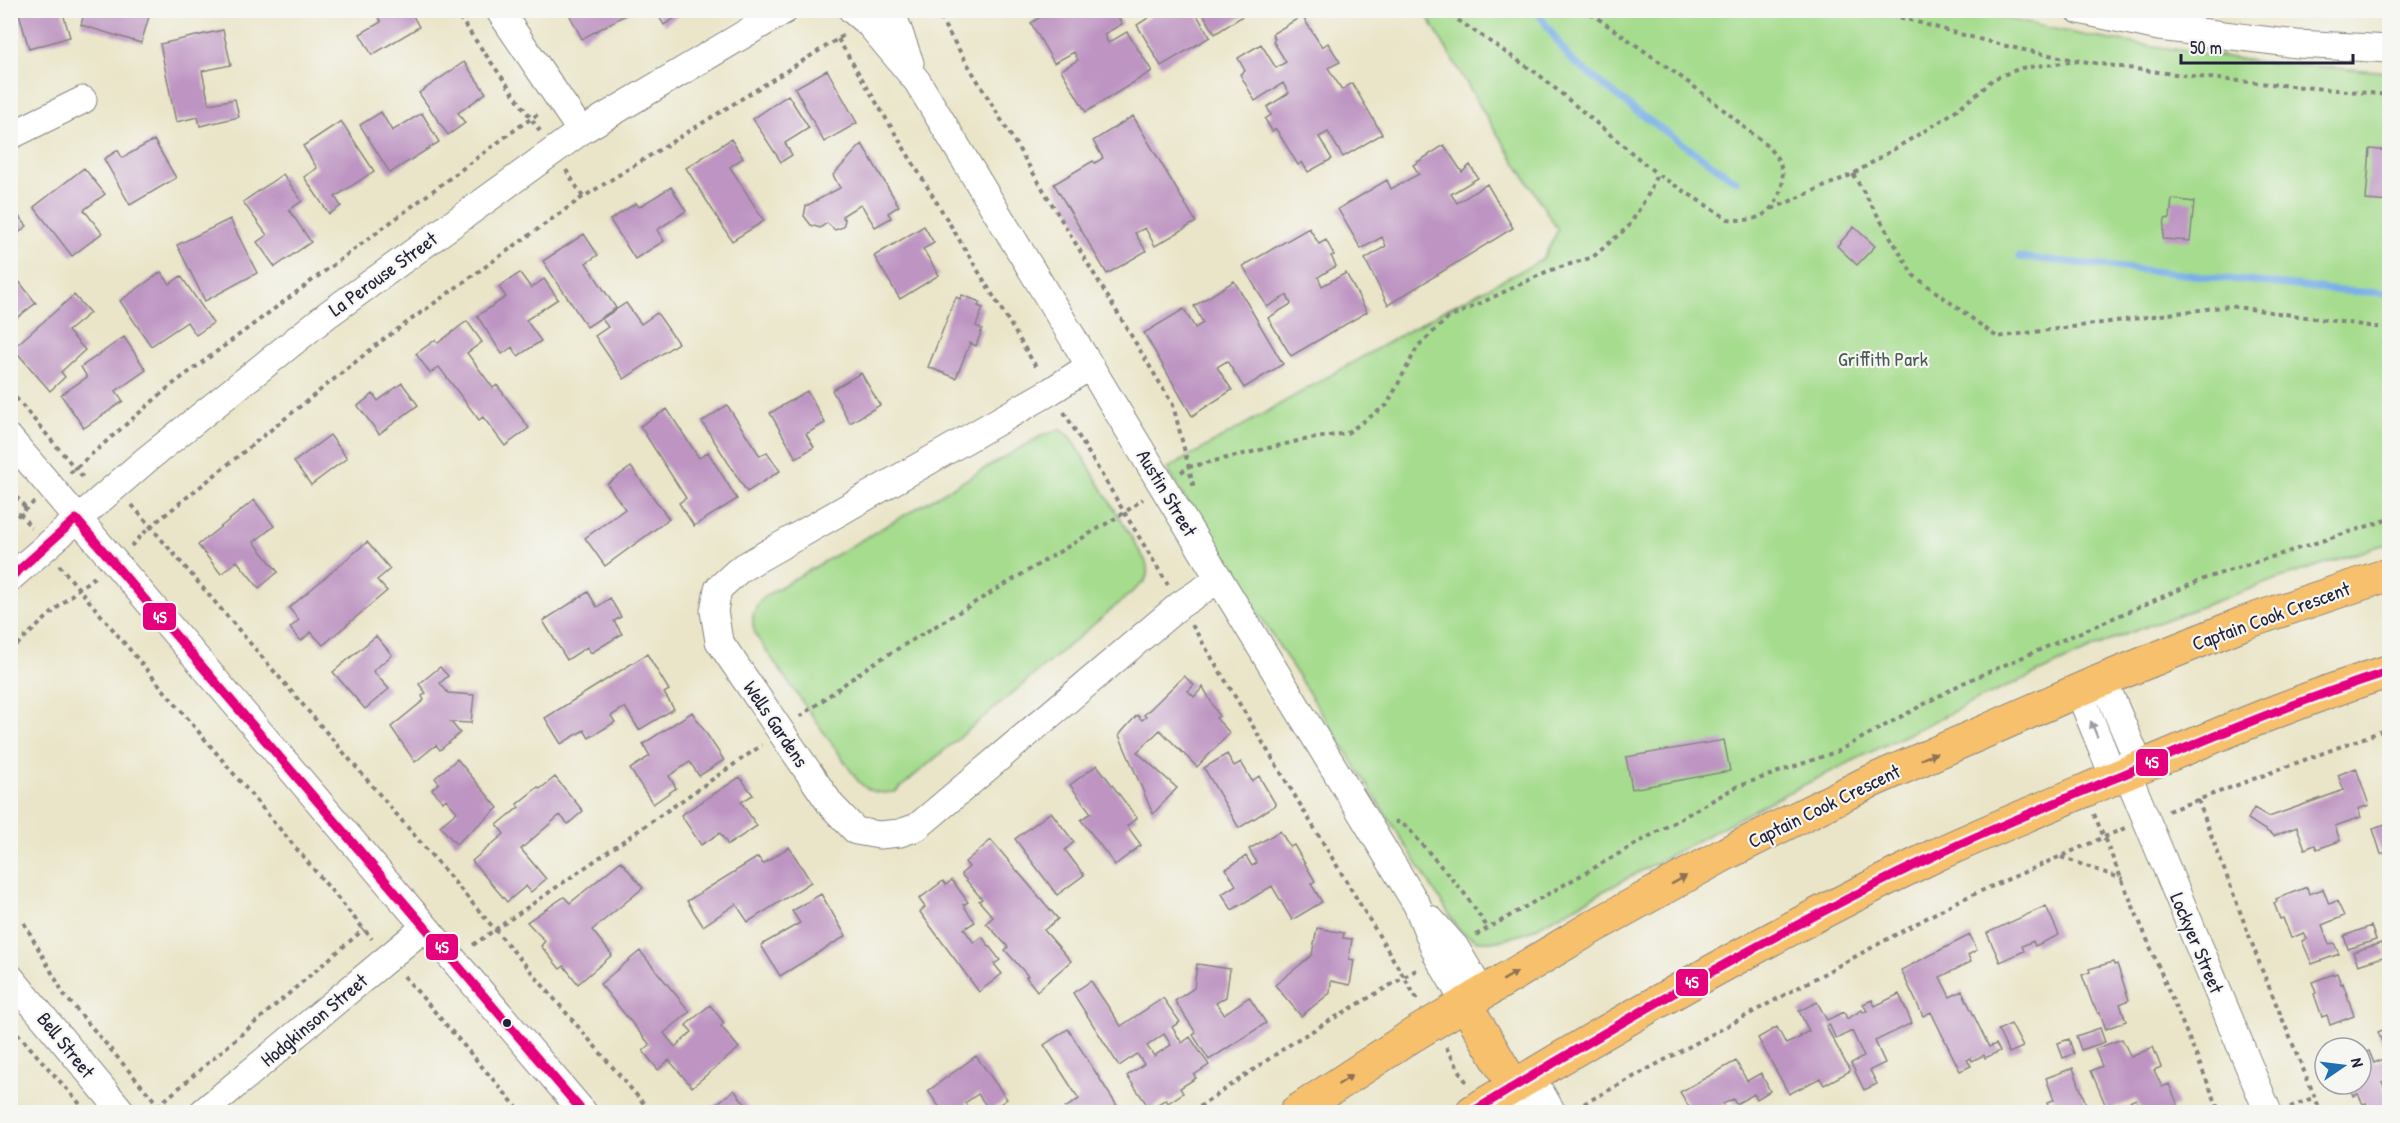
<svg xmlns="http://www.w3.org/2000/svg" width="2400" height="1123" viewBox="0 0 2400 1123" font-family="'Patrick Hand',sans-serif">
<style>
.green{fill:#a5dc8d;stroke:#647f64;stroke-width:1.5}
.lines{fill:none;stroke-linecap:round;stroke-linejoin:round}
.stream{stroke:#79afe7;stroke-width:7}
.building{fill:#be95c2;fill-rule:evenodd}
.minor-casing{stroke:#868482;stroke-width:29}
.major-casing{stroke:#868482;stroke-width:35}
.path{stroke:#868482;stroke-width:4;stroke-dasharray:4.5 4.5;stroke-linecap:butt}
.minor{stroke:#fff;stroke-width:27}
.major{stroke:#f7c06c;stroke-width:33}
.bus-1-casing{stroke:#f6f6f2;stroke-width:14}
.bus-1{stroke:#e5007d;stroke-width:9}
.oneway{fill:#9c9ca7}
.oneway2{fill:#8c7154}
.bus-dot{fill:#22223b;stroke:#f6f6f2;stroke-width:2}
.labels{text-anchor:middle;stroke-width:4.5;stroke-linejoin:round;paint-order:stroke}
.street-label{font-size:20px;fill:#22223b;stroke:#f6f6f2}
.park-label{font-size:20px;fill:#495a54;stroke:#f6f6f2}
.line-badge{stroke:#f6f6f2;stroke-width:2}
.badge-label{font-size:16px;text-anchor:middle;font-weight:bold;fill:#fff}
</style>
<rect width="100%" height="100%" fill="#f6f6f2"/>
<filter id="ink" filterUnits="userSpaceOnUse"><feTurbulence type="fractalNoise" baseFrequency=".0167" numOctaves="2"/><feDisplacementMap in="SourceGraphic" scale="12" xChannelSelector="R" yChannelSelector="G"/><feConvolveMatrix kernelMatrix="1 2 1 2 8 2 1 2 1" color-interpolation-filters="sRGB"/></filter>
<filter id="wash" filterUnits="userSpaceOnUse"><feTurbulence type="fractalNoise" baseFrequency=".008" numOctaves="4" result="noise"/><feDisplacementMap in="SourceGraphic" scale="24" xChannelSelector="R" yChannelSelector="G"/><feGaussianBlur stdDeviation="1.35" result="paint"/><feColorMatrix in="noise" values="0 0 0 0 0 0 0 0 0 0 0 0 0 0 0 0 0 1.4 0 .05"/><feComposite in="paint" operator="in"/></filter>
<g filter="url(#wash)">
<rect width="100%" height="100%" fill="#eae5c8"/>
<!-- green -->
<path class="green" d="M1424 11H1970L2092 37 2261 62 2389 72V543L2280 578 2118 637 1973 702 1769 802 1526 933 1498 941H1477L1459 930 1167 469 1441 312 1542 260 1558 230 1483 111Z
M1060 429 1071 437 1145 560C1148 569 1149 574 1144 582L895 792C879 794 869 793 858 781L756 636C749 619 753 603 770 593L1043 435Z"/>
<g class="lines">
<!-- stream -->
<path class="stream" d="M1536 10 1569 58 1636 111 1736 181
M2019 257 2342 291 2390 293"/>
</g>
<g id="blocks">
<!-- building -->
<path class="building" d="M18 10H62L70 37 29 49Z
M85 10H151L141 43 81 25Z
M374 10H410L419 27 372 55 360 34 381 22Z
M567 10H634L582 39Z
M655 10H682L683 13 664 25Z
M1051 10H1114L1122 24 1104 34 1108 43 1127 32 1152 71 1086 112 1061 70 1078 60 1074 52 1054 63 1031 23Z
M1155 10H1194L1210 37 1161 66 1137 25 1156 13Z
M1201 10H1252L1215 34Z
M1302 16 1322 47 1328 43 1340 62 1328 68 1342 90 1352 83 1382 134 1343 157 1328 132 1319 137 1332 159 1308 172 1302 162 1298 165 1276 129 1272 131 1265 119 1271 115 1267 107 1289 93 1283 83 1255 101 1240 74 1245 71 1238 58 1261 44 1276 68 1286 62 1273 41 1275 39 1272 34Z
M223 30 231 65 202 71 209 104 235 99 239 117 200 126 198 117 176 122 160 44Z
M464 62 486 93 458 113 465 123 448 135 419 93Z
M827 70 857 123 824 142 795 88Z
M788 95 809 128 785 143 792 155 781 162 753 119Z
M381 112 392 131 422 113 439 142 390 173 360 125Z
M1133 116 1196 222 1155 246 1145 228 1135 233 1146 251 1107 274 1054 184 1093 161 1095 163 1103 158 1093 141Z
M341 121 374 171 335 197 341 206 329 214 304 177 317 168 303 146Z
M731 139 743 158 730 167 764 221 732 241 686 168Z
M154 140 176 178 130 205 104 159 118 150 122 158Z
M862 144 899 206 888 213 891 218 875 227 861 204 842 216 845 220 843 227 835 230 827 223 820 228 811 225 804 216 806 206 840 188 833 175Z
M1444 145 1462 172 1470 165 1478 178 1451 194 1457 203 1487 184 1513 228 1388 305 1365 259 1386 246 1382 237 1361 249 1338 209 1387 180 1391 189 1419 174 1413 165Z
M2370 149 2390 151V202L2366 200Z
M84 168 105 194 84 210 102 233 72 256 34 207Z
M283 174 302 201 289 210 311 242 275 267 257 242 267 235 243 202Z
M671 187 686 211 657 230 664 241 635 259 610 220 636 203 639 207Z
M2172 199 2194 202 2190 241 2163 239 2165 219 2170 218Z
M10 206 27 226 10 240Z
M230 219 257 273 205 301 177 245Z
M924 226 934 243 923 249 939 275 900 299 874 256Z
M1854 227 1875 246 1857 265 1837 246Z
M1309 228 1319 244 1326 240 1334 255 1331 256 1336 266 1318 277 1322 286 1346 273 1367 312 1291 356 1268 318 1291 304 1287 295 1267 307 1243 266Z
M584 234 598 255 586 263 616 308 587 327 543 261Z
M10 270 36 303 10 323Z
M161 272 170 284 181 276 213 323 196 335 187 322 151 346 120 301Z
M520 273 531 288 544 279 558 299 526 320 541 341 518 356 512 347 502 354 477 316 506 297 499 287Z
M1234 281 1283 364 1244 388 1227 361 1217 367 1232 390 1192 416 1144 333 1184 309 1195 328 1203 323 1194 306Z
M74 295 90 313 68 331 85 350 61 372 65 377 50 391 13 348Z
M962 295 980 302 978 306 983 308 976 326 982 329 976 346 970 343 956 378 928 367 956 297 960 299Z
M626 303 641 324 657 313 678 343 624 379 595 336 608 327 602 319Z
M467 321 482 342 467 353 493 388 497 385 529 428 505 446 483 417 479 420 439 367 430 373 416 354 435 340 438 343Z
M124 337 146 370 116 391 123 401 84 428 61 395 87 377 81 367Z
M861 373 880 405 850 423 832 390Z
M402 383 418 405 379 434 358 406 373 394 378 401Z
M807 391 825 423 806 434 814 447 796 458 770 413Z
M727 405 760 456 767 452 780 471 747 492 702 422Z
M667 409 699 458 708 452 737 499 694 526 679 503 686 498 640 426Z
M330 435 347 458 311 485 294 462Z
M631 467 669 519 605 566 585 538 625 509 607 484Z
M254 500 274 526 254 542 278 572 259 588 237 561 221 574 198 545Z
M367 542 390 569 377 580 387 591 323 645 311 632 301 641 290 628 299 620 289 608Z
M588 592 597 607 610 598 621 617 614 621 622 634 591 653 587 647 567 660 543 621Z
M376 636 392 655 373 671 389 689 365 709 333 672Z
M647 654 669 690 664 693 674 709 639 730 625 707 611 716 615 722 589 738 584 730 561 744 545 718Z
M440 667 448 676 440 683 448 693 474 695 471 723 451 722 460 733 440 750 436 745 415 762 391 727 424 700 422 696 426 693 419 684Z
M1184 676 1194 685 1188 691 1194 697 1203 687 1219 716 1216 718 1230 733 1197 767 1160 730 1137 752 1177 788 1153 814 1119 735 1137 715 1142 720 1146 717 1144 715Z
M692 712 724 760 699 776 690 762 669 776 676 788 653 804 630 769 650 756 643 744Z
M1724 740 1730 771 1632 789 1626 757Z
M1227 754 1234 766 1241 762 1252 781 1259 776 1276 805 1239 828 1204 768Z
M457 759 498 808 456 844 440 826 457 812 446 799 443 802 432 789 439 783 435 778Z
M1097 765 1137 818 1127 826 1141 845 1115 865 1081 820 1091 813 1070 785Z
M2356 768 2369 805 2358 809 2361 817 2335 826 2340 841 2317 849 2315 845 2305 849 2297 827 2274 836 2248 819 2254 808 2269 817 2344 790 2338 775Z
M555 777 583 811 568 824 560 815 521 849 546 879 531 892 526 886 507 902 472 861 504 834 497 825 519 807 517 804 538 787 540 789Z
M740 777 753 795 741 802 757 826 728 845 720 833 701 845 681 815Z
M1051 812 1074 842 1065 850 1084 875 1057 895 1015 839Z
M2385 825 2390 838V851L2381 854 2373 829Z
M1280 831 1290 847 1294 845 1315 881 1311 884 1322 902 1292 920 1272 886 1232 910 1222 894 1236 885 1226 869 1246 856 1252 866 1257 863 1249 849Z
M991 840 1058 919 1044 930 1071 961 1037 991 1026 977 1028 976 1005 950 1008 947 986 923 993 917 979 901 982 899 961 874 969 867 965 862Z
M789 847 811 882 748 922 736 904 703 926 687 901 758 857 763 864Z
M621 861 643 888 592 930 612 955 578 984 564 966 560 969 541 946 545 941 527 922 564 897 570 903Z
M952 880 968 902 963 905 975 922 964 929 974 943 982 937 1000 960 994 964 1002 974 979 992 920 912 925 907 919 899 943 881 946 885Z
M2307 887 2309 894 2323 889 2329 904 2337 901 2344 916 2322 925 2329 944 2334 943 2339 954 2312 964 2302 941 2307 939 2304 933 2291 938 2283 918 2280 919 2274 903 2277 902 2276 899Z
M821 894 846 936 780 976 761 945 800 923 792 911Z
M2046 906 2059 935 2035 946 2033 941 2022 946 2024 951 2000 962 1987 933Z
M2371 926 2376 940 2348 949 2344 936Z
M1317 928 1344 933 1343 938 1352 939 1349 959 1354 960 1350 985 1331 981 1330 993 1301 1016 1275 985 1312 955Z
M1970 935 1977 950 1968 955 1971 962 1940 977 1950 997 1962 991 1989 1047 1996 1044 2000 1051 1985 1058 1984 1055 1972 1061 1971 1058 1967 1060 1971 1066 1960 1071 1931 1012 1923 1016 1901 970Z
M2381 943 2386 956 2358 965 2353 952Z
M640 951 690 1012 664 1033 675 1047 692 1032 686 1025 710 1005 724 1023 721 1026 739 1048 692 1087 669 1060 658 1070 643 1051 650 1045 600 984Z
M2113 962 2114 965 2117 964 2129 1000 2120 1004 2126 1021 2106 1029 2100 1013H2098L2094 1005H2093L2082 975 2090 972 2089 969Z
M1197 964 1230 969 1226 997 1216 1003 1224 1014 1249 997 1266 1023 1209 1060 1193 1035 1196 1033 1175 1001 1194 988Z
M2337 973 2341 984 2343 983 2354 1016 2330 1025 2327 1015 2322 1017 2314 994 2316 993 2312 982Z
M1091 981 1121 1026 1163 998 1180 1022 1172 1027 1182 1043 1190 1037 1209 1065 1194 1075 1196 1078 1180 1088 1183 1093 1168 1103 1166 1099 1150 1109 1127 1076 1144 1064 1137 1054 1119 1066 1073 993ZM1164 1034 1171 1045 1154 1056 1147 1046Z
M1899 994 1912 1023 1875 1041 1885 1063 1870 1070 1877 1084 1864 1090 1851 1063 1864 1057 1852 1031 1836 1039 1829 1024 1826 1026 1850 1071 1824 1085 1820 1078 1789 1094 1758 1038 1777 1027 1786 1044 1801 1037 1800 1036 1809 1031 1799 1011 1817 1002 1827 1020 1844 1012 1847 1019 1862 1010 1863 1012 1867 1011 1863 1004 1872 1000 1875 1006Z
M2011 1024 2023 1047 2009 1053 1998 1030Z
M2390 1027V1079L2382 1082 2390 1101V1109L2382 1112H2370L2366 1103 2363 1104 2358 1094 2353 1096 2349 1084H2361V1054L2369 1051 2374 1063 2388 1057 2378 1032Z
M2100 1028 2105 1042 2081 1050 2076 1036Z
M1068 1029 1121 1112H1067L1065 1108 1079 1099 1044 1045Z
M2069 1039 2074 1054 2063 1058 2058 1043Z
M2122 1039 2131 1057 2153 1047 2161 1067 2154 1070 2162 1087 2169 1084 2178 1105 2171 1108 2173 1112H2142L2136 1099 2108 1111 2091 1071 2102 1066 2095 1049Z
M976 1056 1007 1099 990 1111 978 1094 965 1103 972 1112H943L928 1091Z
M1736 1061 1747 1081 1761 1073 1770 1091 1757 1099 1754 1094 1736 1104 1733 1099 1723 1104 1727 1112H1692L1680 1092Z
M2073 1068 2089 1112H2051L2047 1102 2054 1100 2046 1078Z
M734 1090 752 1112H706Z"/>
</g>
</g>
<g filter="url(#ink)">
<use href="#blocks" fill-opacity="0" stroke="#868482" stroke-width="1.5"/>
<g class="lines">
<!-- minor casing -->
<g class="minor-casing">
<path id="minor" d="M499 10 581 131
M852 10 870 25 917 81 1417 905 1438 957 1465 1003
M891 10 910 63
M2079 10 2159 27 2297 44 2390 49
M10 136 83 100
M1090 366 1051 391 740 569 718 589 714 611 719 641 831 805 856 831 879 835 900 833 917 827 1180 605 1219 579
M10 439 583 1112
M10 578 146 460 327 315 465 215 581 131 785 10
M2127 773 2108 763 2084 704 2093 684 2109 693 2134 752 2127 773 2268 1112
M1430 919 1455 947 1482 993
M10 977 122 1112
M1531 1076 1552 1112
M1514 1087 1529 1112
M203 1112 425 927"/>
</g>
<!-- major casing -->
<g class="major-casing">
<path id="major" d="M1465 1003 1514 1087
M1296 1112 1413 1035 1591 928 1727 853 1865 784 2093 684 2244 623 2390 574
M1472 1112C1623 1019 1778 931 1938 854 2003 824 2070 797 2136 769 2220 734 2303 698 2390 671"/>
</g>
<!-- path -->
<path class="path" d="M454 10 540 131
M935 10 1173 405 1194 488
M1443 10 1538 74 1657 174
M1874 10C1921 23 1968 37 2015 48 2138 75 2265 83 2390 95
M838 39 1038 370
M566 170 583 197
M1853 174 1913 275 1997 337 2229 306 2390 329
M1772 209 1853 174 1944 119 1980 92 1993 79 2021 68 2079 61
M10 391 85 480
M1064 412 1168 585
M1181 472 1189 467 1298 441 1347 433 1387 405 1418 346 1447 319 1548 271 1593 257 1629 226 1649 193 1657 174 1728 219C1744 221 1759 221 1770 209 1783 196 1787 174 1777 158 1769 146 1755 136 1744 127 1695 84 1639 48 1586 10
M70 473 169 387 520 126 540 113
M10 490 26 508
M132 505 651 1112
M20 513 31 528
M10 522 34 502
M131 546 150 527 384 339 580 199 846 34
M59 565 372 939
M1192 625 1419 1002
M10 651 77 590 96 576
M800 717 869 666 1124 513 1143 499
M2198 800 2262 970 2321 1112
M2168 811 2390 728
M2094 814 2220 1112
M1395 821 1407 827 1464 893 1488 928
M2061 857 2123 879
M24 923 65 996 159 1106
M1476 935 1736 787 1838 751 1963 683 2206 578 2390 519
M473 945 762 745
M404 976 521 1112
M10 1028 18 1034 87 1112
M1446 1047 1468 1085
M2290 1107 2315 1097
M1576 1108 1956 902 2125 828
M151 1112 364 929
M1192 1112 1295 1041 1418 969"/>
<!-- minor -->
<use href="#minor" class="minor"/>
<!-- major -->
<use href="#major" class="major"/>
<!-- bus-1 casing -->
<g class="bus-1-casing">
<path id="bus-1" d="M10 578 76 519 583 1112
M1472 1112C1624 1020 1778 930 1938 854 2000 825 2064 799 2127 773 2213 736 2300 700 2390 671"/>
</g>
<!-- bus-1 -->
<use href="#bus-1" class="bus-1"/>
</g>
<!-- one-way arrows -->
<defs><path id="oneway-solid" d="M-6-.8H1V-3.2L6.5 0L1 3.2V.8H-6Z" transform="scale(1.5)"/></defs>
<use class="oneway" href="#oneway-solid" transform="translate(2094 729) rotate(-113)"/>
<g class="oneway2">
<use href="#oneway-solid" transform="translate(1929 756) rotate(-23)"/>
<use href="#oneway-solid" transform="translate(1679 880) rotate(-29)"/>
<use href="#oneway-solid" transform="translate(1510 976) rotate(-31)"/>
<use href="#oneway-solid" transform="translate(1345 1080) rotate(-34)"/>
</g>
</g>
<!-- markers -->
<circle class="bus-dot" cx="507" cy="1023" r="5"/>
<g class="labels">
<!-- street labels -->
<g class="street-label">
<text transform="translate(383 274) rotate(-36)" y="7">La Perouse Street</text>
<text transform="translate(1167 493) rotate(59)" y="7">Austin Street</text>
<text transform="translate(2271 616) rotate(-20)" y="7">Captain Cook Crescent</text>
<text transform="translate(776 724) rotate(56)" y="7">Wells Gardens</text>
<text transform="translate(1824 806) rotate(-26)" y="7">Captain Cook Crescent</text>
<text transform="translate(2197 943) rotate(67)" y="7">Lockyer Street</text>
<text transform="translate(314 1020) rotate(-40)" y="7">Hodgkinson Street</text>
<text transform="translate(66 1045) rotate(51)" y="7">Bell Street</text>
</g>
<!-- park labels -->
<g class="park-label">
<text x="1883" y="366">Griffith Park</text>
</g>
</g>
<g class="line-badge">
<rect x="142" y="602" width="35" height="29" rx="6" fill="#e5007d"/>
<rect x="2135" y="748" width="34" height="29" rx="6" fill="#e5007d"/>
<rect x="425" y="933" width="34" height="28" rx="6" fill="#e5007d"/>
<rect x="1675" y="968" width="34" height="29" rx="6" fill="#e5007d"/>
</g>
<g class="badge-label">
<text x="160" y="623">4S</text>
<text x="2152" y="768">4S</text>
<text x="442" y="953">4S</text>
<text x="1692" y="988">4S</text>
</g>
<!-- margin -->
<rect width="2400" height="1123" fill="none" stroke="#f6f6f2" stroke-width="36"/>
<!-- north arrow -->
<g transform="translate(2343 1066) rotate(76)"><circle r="28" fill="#f6f6f2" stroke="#a1a1a9" stroke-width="1.5"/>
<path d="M0-4.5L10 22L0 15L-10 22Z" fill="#1f6fb2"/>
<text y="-9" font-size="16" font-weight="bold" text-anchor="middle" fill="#22223b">N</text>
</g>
<!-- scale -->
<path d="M2181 54v9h172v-9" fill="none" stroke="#22223b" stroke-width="3"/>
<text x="2190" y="54" font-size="18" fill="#22223b" stroke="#f6f6f2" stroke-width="4.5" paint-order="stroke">50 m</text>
</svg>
